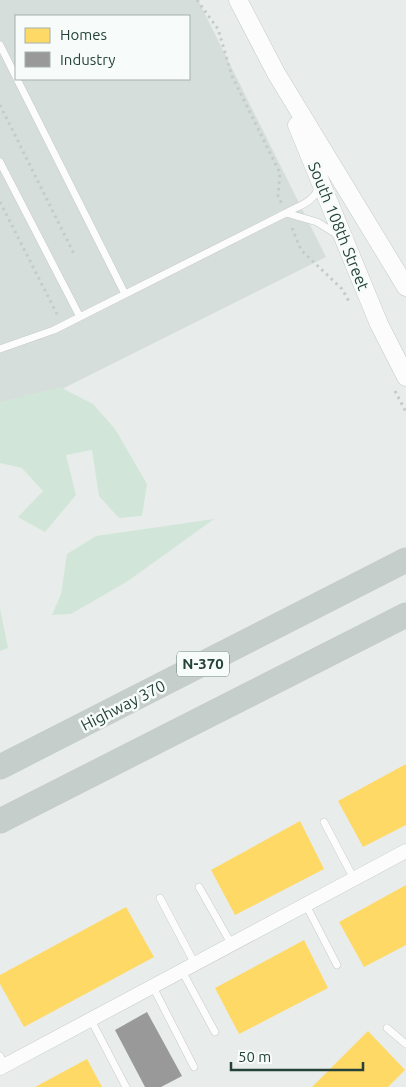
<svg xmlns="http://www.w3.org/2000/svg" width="406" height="1087" viewBox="0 0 406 1087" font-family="Ubuntu,sans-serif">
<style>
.built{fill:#d6dedb;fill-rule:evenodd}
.green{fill:#d1e6d8}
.homes{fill:#ffd966}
.industry{fill:#999}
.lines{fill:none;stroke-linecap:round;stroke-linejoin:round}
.service-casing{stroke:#c5cac8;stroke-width:8}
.minor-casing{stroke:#c5cac8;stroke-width:15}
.tertiary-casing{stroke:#c5cac8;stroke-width:19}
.trunk-casing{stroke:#c3ccc9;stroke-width:25}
.path{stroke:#c3ccca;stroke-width:3;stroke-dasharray:2.5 4;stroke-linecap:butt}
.service{stroke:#fcfcfc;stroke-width:7}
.minor{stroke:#fcfcfc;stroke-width:14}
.tertiary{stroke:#fcfcfc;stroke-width:18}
.trunk{stroke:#c6cecc;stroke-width:24}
.labels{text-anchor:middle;stroke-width:5;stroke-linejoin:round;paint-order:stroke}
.shield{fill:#f7fbf9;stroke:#637a73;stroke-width:1}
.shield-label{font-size:15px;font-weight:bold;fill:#24423a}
.street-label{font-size:16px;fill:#24423a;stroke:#f7fbf9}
</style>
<rect width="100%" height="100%" fill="#e8edeb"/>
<!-- built -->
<path class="built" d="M0 0H198L326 257 0 420ZM16 16H189V79H16Z"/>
<!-- green -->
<path class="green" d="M60 387 93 404 115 429 147 484 142 516 119 518 99 496 92 450 66 455 76 495 45 532 18 517 43 491 22 468 0 463V402Z
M214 519 128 581 71 614 52 615 61 594 67 554 96 536Z
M0 608 8 648 0 651Z"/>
<!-- homes -->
<path class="homes" d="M406 764V825L363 847 338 801Z
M300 821 324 869 235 915 211 870Z
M406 885V945L364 967 339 922Z
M126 907 154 957 24 1027 0 984V975Z
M304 940 328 988 239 1034 215 988Z
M368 1031 405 1070 388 1087H312Z
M87 1059 102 1087H35Z"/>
<!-- industry -->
<path class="industry" d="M147 1012 182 1076 161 1087H145L115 1030Z"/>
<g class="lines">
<!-- service casing -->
<g class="service-casing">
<path id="service" d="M0 45 16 77
M17 79 125 294
M0 162 80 317
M286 213 317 222 338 235
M0 349 54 330 286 213C298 206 317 201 318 186
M324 822 354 879
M199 887 232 945
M160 898 195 964
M306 905 337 965
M182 971 215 1032
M153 987 194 1067
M91 1020 126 1087
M387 1028 406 1044
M0 1056 5 1066"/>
</g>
<!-- minor casing -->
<g class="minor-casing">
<path id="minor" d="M0 1068 406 851"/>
</g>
<!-- tertiary casing -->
<g class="tertiary-casing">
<path id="tertiary" d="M238 0 276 73 406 287
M297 125 379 324 406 377"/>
</g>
<!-- trunk casing -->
<g class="trunk-casing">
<path id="trunk" d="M0 767 406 560
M0 821 406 615"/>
</g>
<!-- path -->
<path class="path" d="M197 0 218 29 232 76 280 173 278 196 282 204
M0 105 75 256
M0 202 58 316
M292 228 301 250 342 289 350 303
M395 391 406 412"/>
<!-- service -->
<use href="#service" class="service"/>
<!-- minor -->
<use href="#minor" class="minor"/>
<!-- tertiary -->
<use href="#tertiary" class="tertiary"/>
<!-- trunk -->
<use href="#trunk" class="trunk"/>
</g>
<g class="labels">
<!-- shield labels -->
<rect class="shield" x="177" y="651.5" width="52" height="25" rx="4"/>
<g class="shield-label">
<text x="203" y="669">N-370</text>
</g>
<!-- street labels -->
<g class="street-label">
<text transform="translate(339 226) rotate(68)" y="6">South 108th Street</text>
<text transform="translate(123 705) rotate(-27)" y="6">Highway 370</text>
</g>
</g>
<!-- legend -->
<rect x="15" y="15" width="175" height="65" fill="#f7fbf9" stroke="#a3b1ad"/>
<rect x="25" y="28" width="25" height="15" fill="#ffd966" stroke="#a3b1ad"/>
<text x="60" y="40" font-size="15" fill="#24423a">Homes</text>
<rect x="25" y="52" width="25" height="15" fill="#999999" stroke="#a3b1ad"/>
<text x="60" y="65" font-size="15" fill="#24423a">Industry</text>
<!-- scale -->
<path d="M231 1062v8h132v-8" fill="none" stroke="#24423a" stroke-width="2.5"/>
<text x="238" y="1062" font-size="15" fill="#24423a" stroke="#f7fbf9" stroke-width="4" paint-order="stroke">50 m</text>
</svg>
